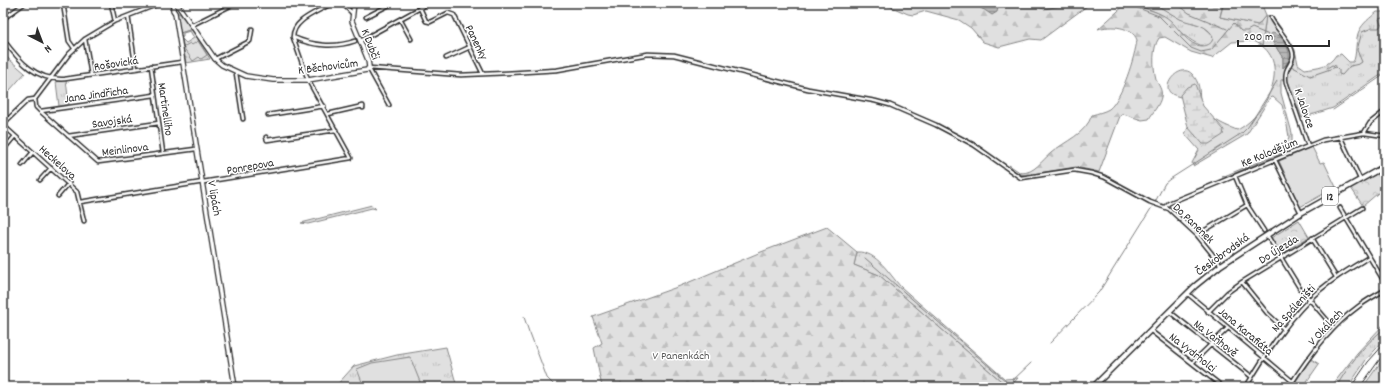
<svg xmlns="http://www.w3.org/2000/svg" width="1388" height="390" viewBox="0 0 1388 390" font-family="Dekko,sans-serif">
<style>
.grass{fill:url(#grass-tufts);stroke:#868686;fill-rule:evenodd}
.forest{fill:url(#forest-firs);stroke:#868686}
.wetland{fill:url(#wetland-marsh);stroke:#868686}
.park{fill:url(#park-crowns);stroke:#868686}
.garden{fill:#e0e0e0;stroke:#868686}
.water{fill:url(#water-rules);stroke:#7e7e7e}
.lines{fill:none;stroke-linecap:round;stroke-linejoin:round}
.stream{stroke:#7e7e7e;stroke-width:1}
.minor-casing{stroke:#2b2b2b;stroke-width:5.5}
.tertiary-casing{stroke:#2b2b2b;stroke-width:6}
.primary-casing{stroke:#2b2b2b;stroke-width:7}
.minor{stroke:#fff;stroke-width:2.5}
.tertiary{stroke:#fff;stroke-width:3.5}
.primary{stroke:#fff;stroke-width:4}
.rail{stroke:#2b2b2b;stroke-width:1}
.labels{text-anchor:middle;stroke-width:3;stroke-linejoin:round;paint-order:stroke}
.shield{fill:#fff;stroke:#6b6b6b;stroke-width:1}
.shield-label{font-size:11px;font-weight:bold;fill:#2b2b2b}
.street-label{font-size:12px;fill:#2b2b2b;stroke:#fff}
.park-label{font-size:12px;fill:#585858;stroke:#fff}
</style>
<defs>
<pattern id="grass-tufts" width="24" height="20" patternUnits="userSpaceOnUse"><rect width="24" height="20" fill="#e0e0e0"/><path d="M3 7l-1-3M5 7V3M7 7l1-3M15 17l-1-3M17 17v-4M19 17l1-3" fill="none" stroke="#c0c0c0"/></pattern>
<pattern id="forest-firs" width="22" height="20" patternUnits="userSpaceOnUse"><rect width="22" height="20" fill="#e0e0e0"/><path d="M5 1l3.5 6h-7zM16 11l3.5 6h-7z" fill="#c0c0c0"/></pattern>
<pattern id="wetland-marsh" width="20" height="14" patternUnits="userSpaceOnUse"><rect width="20" height="14" fill="#e0e0e0"/><path d="M1 5h8M5 5V1M11 12h8M15 12V8" fill="none" stroke="#c0c0c0"/></pattern>
<pattern id="park-crowns" width="20" height="18" patternUnits="userSpaceOnUse"><rect width="20" height="18" fill="#e0e0e0"/><path d="M2 6a3 3 0 1 1 6 0M12 15a3 3 0 1 1 6 0" fill="none" stroke="#c0c0c0"/></pattern>
<pattern id="water-rules" width="6" height="5" patternUnits="userSpaceOnUse"><rect width="6" height="5" fill="#b6b6b6"/><path d="M0 2.5h6" fill="none" stroke="#949494"/></pattern>
</defs>
<rect width="100%" height="100%" fill="#fff"/>
<filter id="ink" filterUnits="userSpaceOnUse"><feTurbulence type="fractalNoise" baseFrequency=".025" numOctaves="2"/><feDisplacementMap in="SourceGraphic" scale="8" xChannelSelector="R" yChannelSelector="G"/><feConvolveMatrix kernelMatrix="1 2 1 2 8 2 1 2 1" color-interpolation-filters="sRGB"/></filter>
<g filter="url(#ink)">
<!-- grass -->
<path class="grass" d="M1132 3H1153L1181 19 1203 26 1213 35C1213 68 1167 19 1158 13 1150 9 1140 7 1132 3Z
M1377 12H1385V19L1382 22 1385 27V72L1333 108 1302 118 1287 79 1281 80V93L1292 133V144L1287 151 1228 176 1222 177 1265 159 1274 153 1281 151 1285 147 1289 137 1286 120 1282 105 1273 97 1270 98 1247 134 1193 166 1192 163 1199 150 1185 134 1191 121 1184 98C1181 97 1175 96 1172 94 1159 86 1181 62 1192 74 1200 83 1199 89 1200 100 1202 116 1224 125 1237 130 1263 118 1291 68 1262 46L1266 15 1276 21 1290 41 1295 50 1298 64 1305 69C1317 67 1329 67 1336 55L1341 54 1349 62H1353C1357 57 1355 38 1359 31 1363 23 1370 18 1377 12ZM1271 33 1288 63 1283 68V58L1269 36Z
M177 13H179L192 29 180 33Z
M66 80 69 105 59 106 56 82Z
M372 205 376 209 372 208 308 224 301 223Z
M857 252C877 251 889 274 901 287L1005 379 1018 378 1010 387H1008L879 275 854 265Z
M1385 323V339L1366 360 1348 387H1331L1357 353Z
M446 347 457 387H422L409 357 358 369 364 387H335L354 366 397 355Z
M1385 356V380L1378 387H1363Z
M1311 359 1319 364 1303 387H1292Z"/>
<!-- forest -->
<path class="forest" d="M882 3H974L982 9 998 8 999 3H1036L1050 5 1062 3H1091L1041 40 1030 39 999 47 983 42 971 28 959 20 926 11 913 15 908 14Z
M1127 3H1132C1142 9 1155 10 1166 17 1177 24 1184 41 1197 45 1209 49 1219 39 1208 30 1200 23 1189 23 1180 19 1171 14 1162 8 1153 3H1223L1220 17 1258 25 1266 15 1262 46 1253 41 1232 42 1212 58 1191 52 1165 37 1159 38C1152 48 1153 67 1156 79 1158 85 1163 90 1161 97 1160 104 1153 112 1149 119L1142 120 1123 114 1120 116 1099 172 1076 167 1026 175 1018 174 1009 165 1021 173C1035 173 1041 161 1051 153 1066 140 1085 135 1092 115 1098 113 1104 112 1109 109 1122 99 1135 56 1137 40 1132 26 1110 25 1098 29Z
M827 227 857 252 854 265 879 275 1008 387H602L594 348 602 343 593 317 680 286 761 252Z"/>
<!-- wetland -->
<path class="wetland" d="M1195 84 1203 106 1224 130 1223 135 1209 144H1203L1188 127 1180 95 1187 87Z"/>
<!-- park -->
<path class="park" d="M191 30H192L210 59 186 63 182 39 186 43 194 38 190 31 183 33V37L181 38 180 33Z
M1385 169V187L1363 206 1351 188Z
M1299 220 1309 237 1281 254 1271 238Z"/>
<!-- garden -->
<path class="garden" d="M1227 3H1261L1266 15 1258 25 1220 17 1223 6Z
M198 41 207 55 201 59 199 57 193 61 183 47 190 43 192 45Z
M3 54 25 73 3 98Z
M1312 147 1320 163 1324 162 1336 187 1300 207 1279 161Z
M410 357 422 387H364L357 369 372 363Z"/>
<!-- water -->
<path class="water" d="M974 3H999V4L997 12 992 15Z
M1271 33C1284 34 1290 49 1289 60L1283 68V58L1269 36Z"/>
<g class="lines">
<!-- stream -->
<path class="stream" d="M1024 3 1044 9 1078 3
M1088 3H1093
M1103 3H1116
M1118 3H1125L1159 16 1191 48 1201 52 1211 50 1234 23 1241 31H1247L1252 28 1269 35
M1176 3 1189 13 1227 29
M1287 62 1289 65 1310 76 1336 67 1339 70V74L1342 75 1350 66 1359 64 1362 62 1357 50 1362 32 1372 28H1379L1381 25 1379 19 1385 17
M1327 68 1332 65 1336 66
M1333 110 1385 74
M1155 202 1165 183 1170 179 1242 133 1248 127 1277 81
M865 258 1007 382H1011L1031 363
M524 317 529 332
M530 333 547 378 556 387
M1050 343 1099 292 1152 207
M1336 387C1352 361 1362 347 1385 328"/>
<!-- minor casing -->
<g class="minor-casing">
<path id="minor" d="M63 3 69 41 74 48
M111 3 115 21
M342 3 352 13
M430 3 420 8 426 21 430 22 448 13 454 15 483 74
M128 16 136 69
M366 17 393 3
M1271 18C1276 29 1293 43 1293 56 1292 66 1284 66 1286 82L1308 146
M3 19 25 3
M400 19 411 39
M192 25 236 3
M293 37C312 46 335 48 355 41
M3 39C19 61 36 81 65 79L182 62
M85 39 91 75
M360 41 420 8 418 3
M446 58 470 47
M215 59 250 41 252 29
M151 66 163 153
M369 68 461 75 507 73 557 70 648 54 674 55 808 89 875 101 890 105 936 125 974 145 1021 178 1074 170 1091 173 1104 177 1150 202 1169 209 1197 235 1221 265
M369 69 389 105
M236 73 243 119
M35 99 36 107 40 111 98 162 196 149
M41 111 155 95
M328 114 363 106V108
M268 115 324 106
M1364 133 1370 123 1385 111
M68 136 159 123
M1340 136 1360 179
M266 137 267 140 336 130
M4 149 15 136
M1275 160 1301 213
M22 165 33 152
M1235 176 1247 205 1264 231
M40 180 51 168
M58 196 69 183
M80 202 351 158 308 80 293 37C293 19 319 12 332 3
M1165 207 1169 203 1323 140 1364 133 1385 136
M1340 208 1385 283
M84 221 77 192 4 126V123L28 100 35 99 69 54 85 39 115 21 161 3
M1197 235 1247 205
M1267 235 1299 287 1334 328
M1312 238 1336 277
M1242 282 1267 313 1284 329
M1188 294 1292 381
M1170 312 1252 377
M1208 312 1228 292 1242 282 1362 208
M1151 331 1223 387
M1192 363 1228 328
M1246 387C1264 357 1284 325 1309 300 1327 282 1348 270 1369 257
M1289 387C1308 357 1330 327 1359 306 1367 300 1376 295 1385 290"/>
</g>
<!-- tertiary casing -->
<g class="tertiary-casing">
<path id="tertiary" d="M173 3V10L175 13 235 387
M174 3 179 7 215 59 222 65 246 76 273 80H308L367 70 369 67 368 60 352 21 354 3"/>
</g>
<!-- primary casing -->
<g class="primary-casing">
<path id="primary" d="M1093 387 1195 286 1221 265 1301 213 1385 166"/>
</g>
<!-- minor -->
<use href="#minor" class="minor"/>
<!-- tertiary -->
<use href="#tertiary" class="tertiary"/>
<!-- primary -->
<use href="#primary" class="primary"/>
<!-- rail -->
<path class="rail" d="M1351 387 1368 362 1385 343
M1360 387 1385 352
M1382 387 1385 384"/>
</g>
</g>
<g class="labels">
<!-- shield labels -->
<rect class="shield" x="1322" y="187" width="16" height="18" rx="3"/>
<g class="shield-label">
<text x="1330" y="200">12</text>
</g>
<!-- street labels -->
<g class="street-label">
<text transform="translate(477 42) rotate(64)" y="4">Panenky</text>
<text transform="translate(371 44) rotate(69)" y="4">K Dubči</text>
<text transform="translate(116 63) rotate(-9)" y="4">Rošovická</text>
<text transform="translate(328 66) rotate(-7)" y="4">K Běchovicům</text>
<text transform="translate(96 94) rotate(-8)" y="4">Jana Jindřicha</text>
<text transform="translate(1305 108) rotate(71)" y="4">K Jalovce</text>
<text transform="translate(166 109) rotate(82)" y="4">Martinelliho</text>
<text transform="translate(112 121) rotate(-8)" y="4">Savojská</text>
<text transform="translate(125 149) rotate(-7)" y="4">Meinlinova</text>
<text transform="translate(1269 152) rotate(-22)" y="4">Ke Kolodějům</text>
<text transform="translate(58 162) rotate(42)" y="4">Heckelova</text>
<text transform="translate(250 166) rotate(-10)" y="4">Ponrepova</text>
<text transform="translate(215 198) rotate(80)" y="4">V lipách</text>
<text transform="translate(1194 223) rotate(44)" y="4">Do Panenek</text>
<text transform="translate(1278 249) rotate(-32)" y="4">Do Újezda</text>
<text transform="translate(1222 254) rotate(-36)" y="4">Českobrodská</text>
<text transform="translate(1293 308) rotate(-48)" y="4">Na Spáleništi</text>
<text transform="translate(1325 327) rotate(-47)" y="4">V Okálech</text>
<text transform="translate(1246 331) rotate(40)" y="4">Jana Karafiáta</text>
<text transform="translate(1216 338) rotate(38)" y="4">Na Vaňhově</text>
<text transform="translate(1193 352) rotate(38)" y="4">Na Vydrholci</text>
</g>
<!-- park labels -->
<g class="park-label">
<text x="681" y="359">V Panenkách</text>
</g>
</g>
<!-- margin -->
<rect width="1388" height="390" fill="none" stroke="#fff" stroke-width="16"/>
<rect x="8" y="8" width="1372" height="374" fill="none" stroke="#2b2b2b" stroke-width="1.5" filter="url(#ink)"/>
<!-- north arrow -->
<g transform="translate(42 42) rotate(138)" stroke="#ffffff" stroke-width="3" paint-order="stroke">
<path d="M0-3L7 15L0 10L-7 15Z" fill="#2b2b2b"/>
<text y="-6" font-size="11" font-weight="bold" text-anchor="middle" fill="#2b2b2b">N</text>
</g>
<!-- scale -->
<path d="M1238 40v6h91v-6" fill="none" stroke="#2b2b2b" stroke-width="2"/>
<text x="1244" y="40" font-size="12" fill="#2b2b2b" stroke="#ffffff" stroke-width="3" paint-order="stroke">200 m</text>
</svg>
